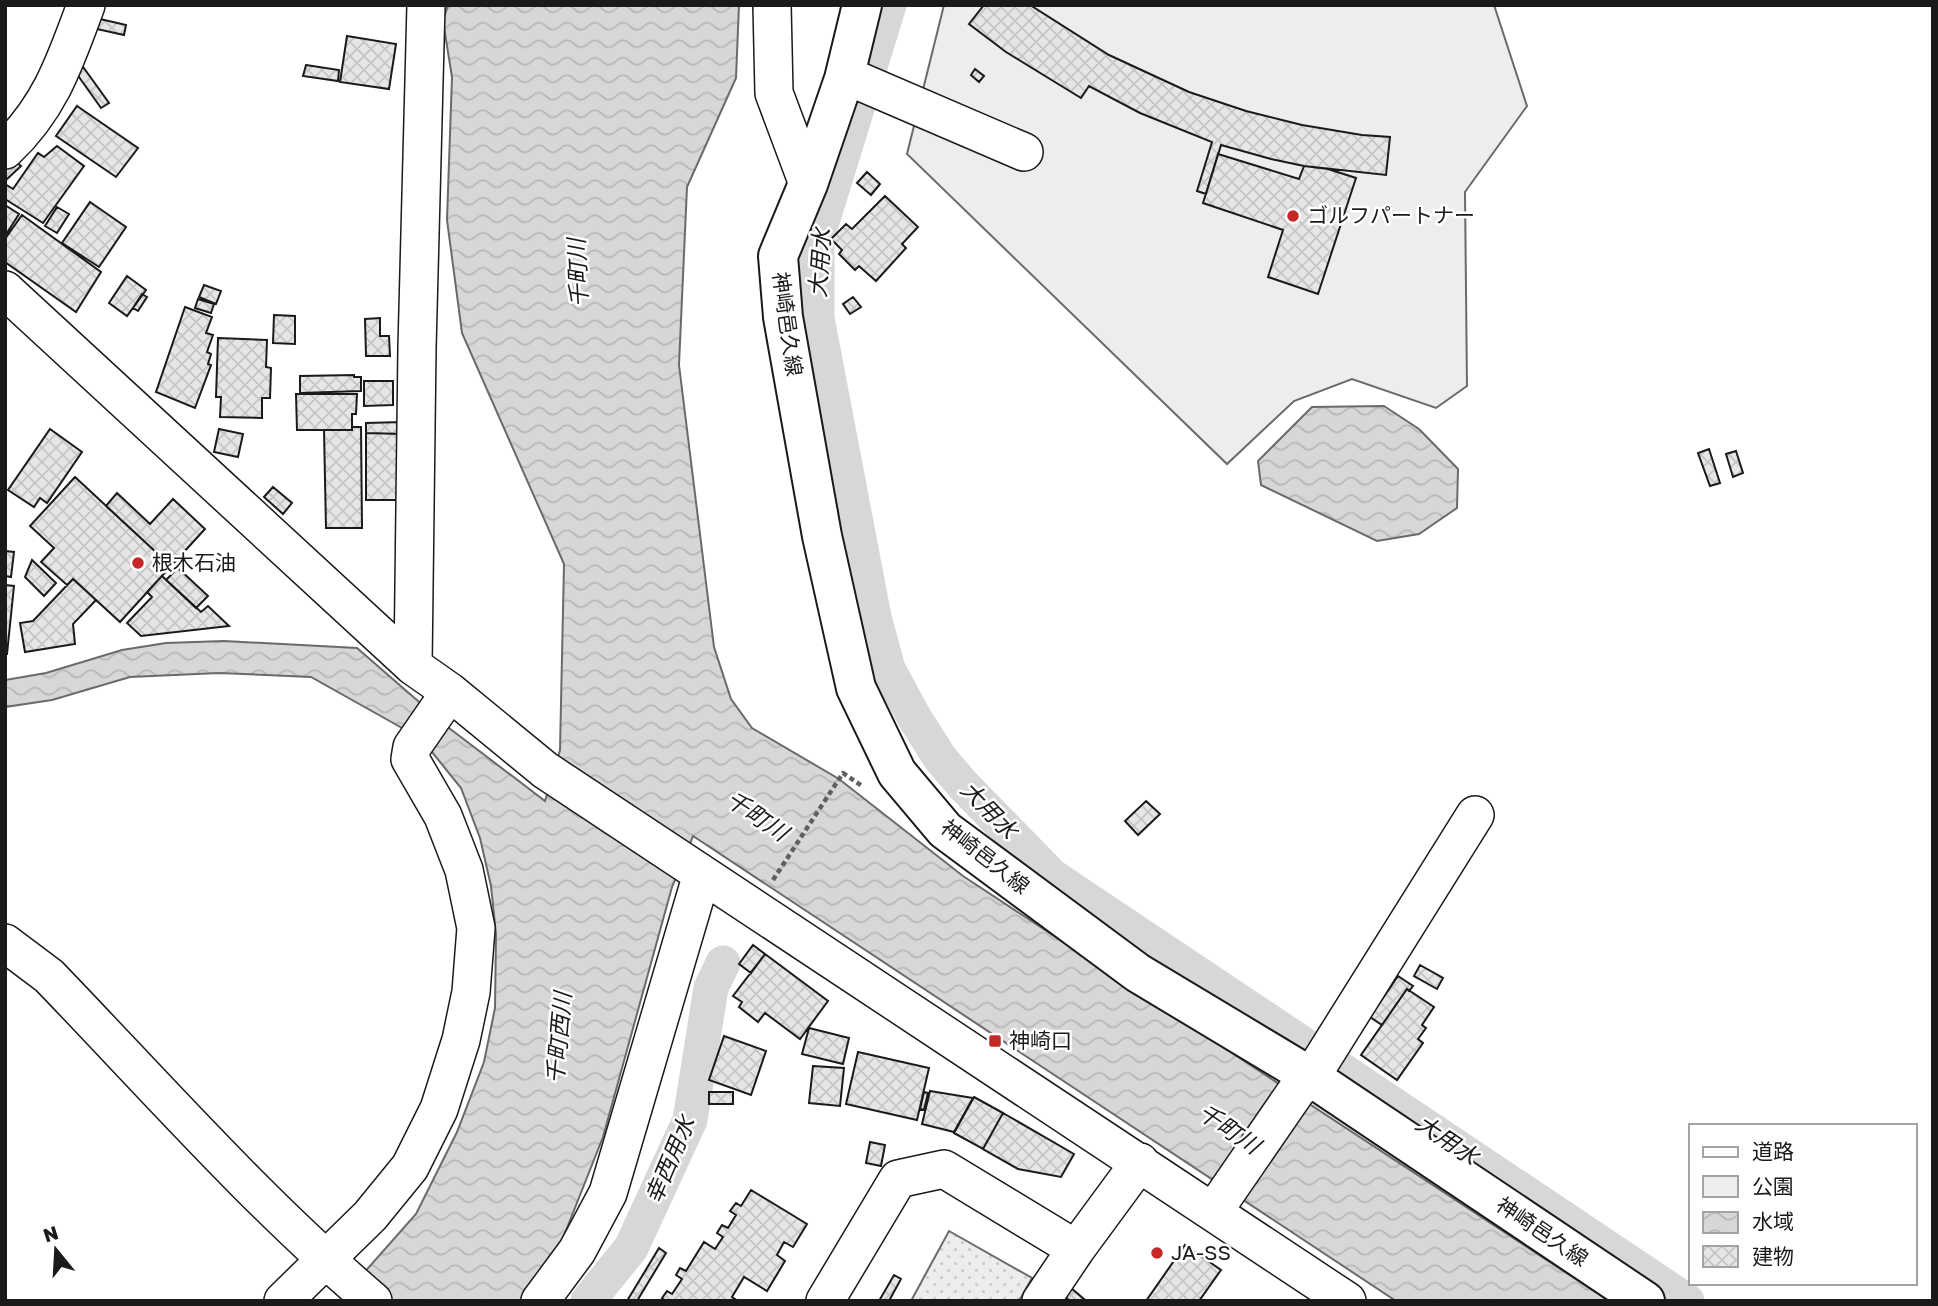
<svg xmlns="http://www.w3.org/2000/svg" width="1938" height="1306" viewBox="0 0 1938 1306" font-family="'Golos Text','Noto Sans JP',sans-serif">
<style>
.green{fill:#ededed;stroke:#6a6a6a;stroke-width:2}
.park{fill:url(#park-dots);stroke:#6a6a6a;stroke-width:2}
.water{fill:url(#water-waves);stroke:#6a6a6a;stroke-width:2}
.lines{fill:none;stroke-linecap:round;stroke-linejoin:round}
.canal{stroke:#d7d7d7;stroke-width:35}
.building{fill:url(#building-cross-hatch);stroke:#1a1a1a;stroke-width:2}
.minor-casing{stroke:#1a1a1a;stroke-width:40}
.major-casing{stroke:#1a1a1a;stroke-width:42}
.path{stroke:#5f5f5f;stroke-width:4.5;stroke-dasharray:5 3.5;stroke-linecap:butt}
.minor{stroke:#fff;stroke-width:37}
.major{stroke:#fff;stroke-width:38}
.poi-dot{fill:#c62828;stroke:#fff;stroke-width:2.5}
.labels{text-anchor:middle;stroke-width:5;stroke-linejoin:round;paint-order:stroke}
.poi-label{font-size:21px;fill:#1a1a1a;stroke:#fff;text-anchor:start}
.street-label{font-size:21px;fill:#1a1a1a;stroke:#fff}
.water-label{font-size:23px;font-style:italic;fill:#1a1a1a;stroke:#fff}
</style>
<defs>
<pattern id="park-dots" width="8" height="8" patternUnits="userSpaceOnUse" patternTransform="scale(1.75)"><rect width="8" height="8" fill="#ededed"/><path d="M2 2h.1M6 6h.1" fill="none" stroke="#cbcbcb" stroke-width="1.8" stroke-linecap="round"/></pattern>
<pattern id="water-waves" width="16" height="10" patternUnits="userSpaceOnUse" patternTransform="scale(1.75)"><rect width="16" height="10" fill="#d7d7d7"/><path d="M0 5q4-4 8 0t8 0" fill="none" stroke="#b8b8b8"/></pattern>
<pattern id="building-cross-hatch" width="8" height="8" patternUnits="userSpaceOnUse" patternTransform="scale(1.75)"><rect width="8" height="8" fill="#e6e6e6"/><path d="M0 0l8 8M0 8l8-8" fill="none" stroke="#c5c5c5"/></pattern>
</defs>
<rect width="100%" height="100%" fill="#fff"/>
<!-- green -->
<path class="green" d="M944 5H1494L1527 106 1465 192 1467 386 1436 408 1352 379 1294 401 1227 464 907 154Z"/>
<!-- park -->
<path class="park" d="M949 1231 1032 1278 1019 1301H911Z"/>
<!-- water -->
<path class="water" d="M448 5H739L736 78 687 187 679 365 714 647 731 699 752 728 839 779 963 876 1609 1301H1396L693 836 672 887 603 1137 563 1238 526 1298 524 1301H339L416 1214 457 1132 484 1062 495 1008 496 934 491 886 480 838 461 788 432 752 402 728 311 677 219 673 130 677 52 700 5 707V680L46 673 122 650 166 643 224 641 357 648 449 728 545 801 560 750 564 564 462 333 447 220 452 77 443 21Z
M1384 406 1419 429 1458 469 1457 508 1419 534 1377 541 1261 485 1258 461 1312 407Z"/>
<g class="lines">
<!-- canal -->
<path class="canal" d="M889 5 817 238V318L874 617 888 669 914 717 940 758 963 785 1052 876 1687 1301
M588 1301 631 1248 690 1120 711 988 723 963"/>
</g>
<!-- building -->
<path class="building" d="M984 5H1030L1109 55 1189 92 1246 111 1302 125 1362 135 1390 137 1386 175 1304 166 1271 159 1221 145 1206 194 1197 191 1212 142 1140 113 1089 86 1081 98 1063 87 1006 52 969 24Z
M100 19 126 25 124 35 97 29Z
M347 36 396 44 389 89 340 82Z
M81 64 109 103 101 108 74 70Z
M306 65 339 70 338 81 303 76Z
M975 69 984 76 979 82 971 75Z
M77 106 138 148 116 177 56 136Z
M57 146 84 166 43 223 5 199V184L13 189 38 153 44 157Z
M1218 154 1299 179 1304 166 1328 169 1356 178 1318 294 1268 277 1283 230 1203 203Z
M14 160 21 166 5 181V169Z
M867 172 880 184 871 195 857 183Z
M885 196 918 227 902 244 906 248 876 281 859 266 855 270 839 254 842 250 831 239 846 224 852 229Z
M90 202 126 227 99 267 62 243Z
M5 205 19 214 7 233 5 232Z
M57 207 69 214 57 233 45 226Z
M22 215 101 272 76 312 5 262V239Z
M127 276 146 290 127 316 109 303Z
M204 285 221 291 216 304 199 297Z
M142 294 147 297 138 311 133 308Z
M853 297 861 307 850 314 843 304Z
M198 299 214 304 211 313 195 308Z
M185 307 212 317 206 333 213 335 207 352 211 354 208 364 211 365 195 408 156 392Z
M274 315 295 316V344L273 343Z
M380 318V336H389L390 356H366L365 319Z
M218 338 267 340 266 367 271 368 270 398H262V418L220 417 221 397H216Z
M354 375V377H361V391L300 393V376Z
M364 381H393V405L364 406Z
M296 394H357L356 414H352V430H297Z
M402 422V434L366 433V423Z
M352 427H361L362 528H326L324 430H352Z
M50 429 82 452 47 503 40 498 34 507 8 490Z
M219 429 243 434 238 457 214 452Z
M366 433 402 434 403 500H366Z
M1709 449 1720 483 1710 486 1698 453Z
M1736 451 1743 473 1733 477 1726 454Z
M75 477 171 566 120 622 73 579 67 585 41 562 54 548 30 526Z
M273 487 292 503 283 514 264 497Z
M117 493 150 524 173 499 205 529 171 566 106 506Z
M5 551 14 552 11 577 5 576Z
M32 560 56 583 44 596 25 577Z
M178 568 208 596 196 608 166 580Z
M162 576 201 612 208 606 229 626 141 636 127 623 152 597 147 592Z
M73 579 96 600 73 624 75 644 25 652 20 623 33 621Z
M5 585 14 586 7 654H5Z
M1146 801 1160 814 1138 835 1125 821Z
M753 945 765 954 751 973 739 964Z
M765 954 828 1001 800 1039 765 1013 758 1022 739 1007 742 1002 733 996Z
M1420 965 1443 978 1437 989 1414 976Z
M1398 976 1413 986 1409 991 1407 989 1382 1025 1370 1017Z
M1407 989 1434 1007 1422 1025 1426 1028 1418 1039 1423 1043 1397 1080 1361 1055Z
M809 1028 849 1038 843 1064 802 1054Z
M724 1036 766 1051 751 1095 709 1080Z
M858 1052 929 1068 917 1120 846 1104Z
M813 1066 844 1068 840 1106 809 1103Z
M930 1091 973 1098 954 1132 922 1124Z
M709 1092H733V1104H709Z
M924 1092 928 1093 924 1110 920 1109Z
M974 1097 1003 1113 983 1149 954 1133Z
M1003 1113 1074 1154 1061 1177 1018 1169 983 1149Z
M870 1142 885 1145 881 1166 866 1163Z
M751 1190 807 1224 793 1247 784 1242 777 1255 785 1261 767 1291 744 1277 732 1297 738 1301H666L662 1298 667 1291 672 1294 682 1279 676 1275 680 1268 686 1271 704 1242 715 1249 723 1237 717 1233 722 1225 728 1228 736 1215 730 1211 736 1203 741 1206Z
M1185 1245 1221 1270 1199 1301H1146Z
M659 1248 666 1253 637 1301H627Z
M894 1275 901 1279 889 1301H879Z
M1071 1288 1085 1300 1070 1301 1064 1296Z"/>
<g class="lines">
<!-- minor casing -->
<g class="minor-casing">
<path id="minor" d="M772 5 774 93 808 184
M844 79H854L1024 152
M5 150C50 108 65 62 86 5
M5 290 413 666 450 692 545 770 1347 1301
M413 666 417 348 426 5
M5 943 49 976C155 1086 257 1202 373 1301
M1213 1212 1297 1090 1311 1077 1475 815
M1076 1249 1140 1162
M283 1301 370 1216 410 1167 439 1109 461 1040 471 992 476 928 464 870 443 816 410 759 412 747 450 692
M540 1301 577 1251 608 1193 702 874
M825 1301 898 1179 944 1169 1076 1249 1041 1301"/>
</g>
<!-- major casing -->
<g class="major-casing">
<path id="major" d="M862 5 844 79 808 184 778 256 783 317 822 536 856 688 897 773 945 830 1138 973 1311 1077 1645 1301"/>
</g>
<!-- path -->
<path class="path" d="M773 880 843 773 862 786"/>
<!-- minor -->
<use href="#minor" class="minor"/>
<!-- major -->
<use href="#major" class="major"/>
</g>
<!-- markers -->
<g class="poi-dot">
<circle cx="1293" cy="216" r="7"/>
<circle cx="138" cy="563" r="7"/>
<rect x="988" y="1034" width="14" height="14" rx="3.5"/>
<circle cx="1157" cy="1253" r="7"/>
</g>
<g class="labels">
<!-- poi labels -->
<g class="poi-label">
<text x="1307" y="223">ゴルフパートナー</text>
<text x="152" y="570">根木石油</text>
<text x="1009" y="1048">神崎口</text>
<text x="1171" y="1260">JA-SS</text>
</g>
<!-- street labels -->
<g class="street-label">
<text transform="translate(787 324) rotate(82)" y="7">神崎邑久線</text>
<text transform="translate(985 857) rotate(38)" y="7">神崎邑久線</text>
<text transform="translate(1542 1232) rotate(34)" y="7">神崎邑久線</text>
</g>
<!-- water labels -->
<g class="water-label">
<text transform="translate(820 263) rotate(-86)" y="8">大用水</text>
<text transform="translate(578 273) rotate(-93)" y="8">千町川</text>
<text transform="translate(989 810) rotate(46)" y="8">大用水</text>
<text transform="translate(757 816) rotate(34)" y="8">千町川</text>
<text transform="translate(559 1038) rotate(-85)" y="8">千町西川</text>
<text transform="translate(1229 1129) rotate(34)" y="8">千町川</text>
<text transform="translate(1447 1140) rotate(34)" y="8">大用水</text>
<text transform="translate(670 1160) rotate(-67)" y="8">幸西用水</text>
</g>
</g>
<!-- border -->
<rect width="1938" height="1306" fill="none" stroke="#1a1a1a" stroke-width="14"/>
<!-- legend -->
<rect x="1689" y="1124" width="228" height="161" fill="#ffffff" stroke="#a3a3a3" stroke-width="2"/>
<rect x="1703" y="1147" width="35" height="10" fill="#ffffff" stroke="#a3a3a3" stroke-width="2"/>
<text x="1752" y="1159" font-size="21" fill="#1a1a1a">道路</text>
<rect x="1703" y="1176" width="35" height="21" fill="#ededed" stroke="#a3a3a3" stroke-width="2"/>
<text x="1752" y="1194" font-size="21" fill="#1a1a1a">公園</text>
<rect x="1703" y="1212" width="35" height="21" fill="url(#water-waves)" stroke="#a3a3a3" stroke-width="2"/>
<text x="1752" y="1229" font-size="21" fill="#1a1a1a">水域</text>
<rect x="1703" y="1246" width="35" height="21" fill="url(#building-cross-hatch)" stroke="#a3a3a3" stroke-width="2"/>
<text x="1752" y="1264" font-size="21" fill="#1a1a1a">建物</text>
<!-- north arrow -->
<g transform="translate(56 1250) rotate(342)" stroke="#ffffff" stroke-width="5" paint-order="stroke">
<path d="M0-5L12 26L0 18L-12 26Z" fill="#1a1a1a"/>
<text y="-10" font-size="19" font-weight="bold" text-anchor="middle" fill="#1a1a1a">N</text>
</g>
</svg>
